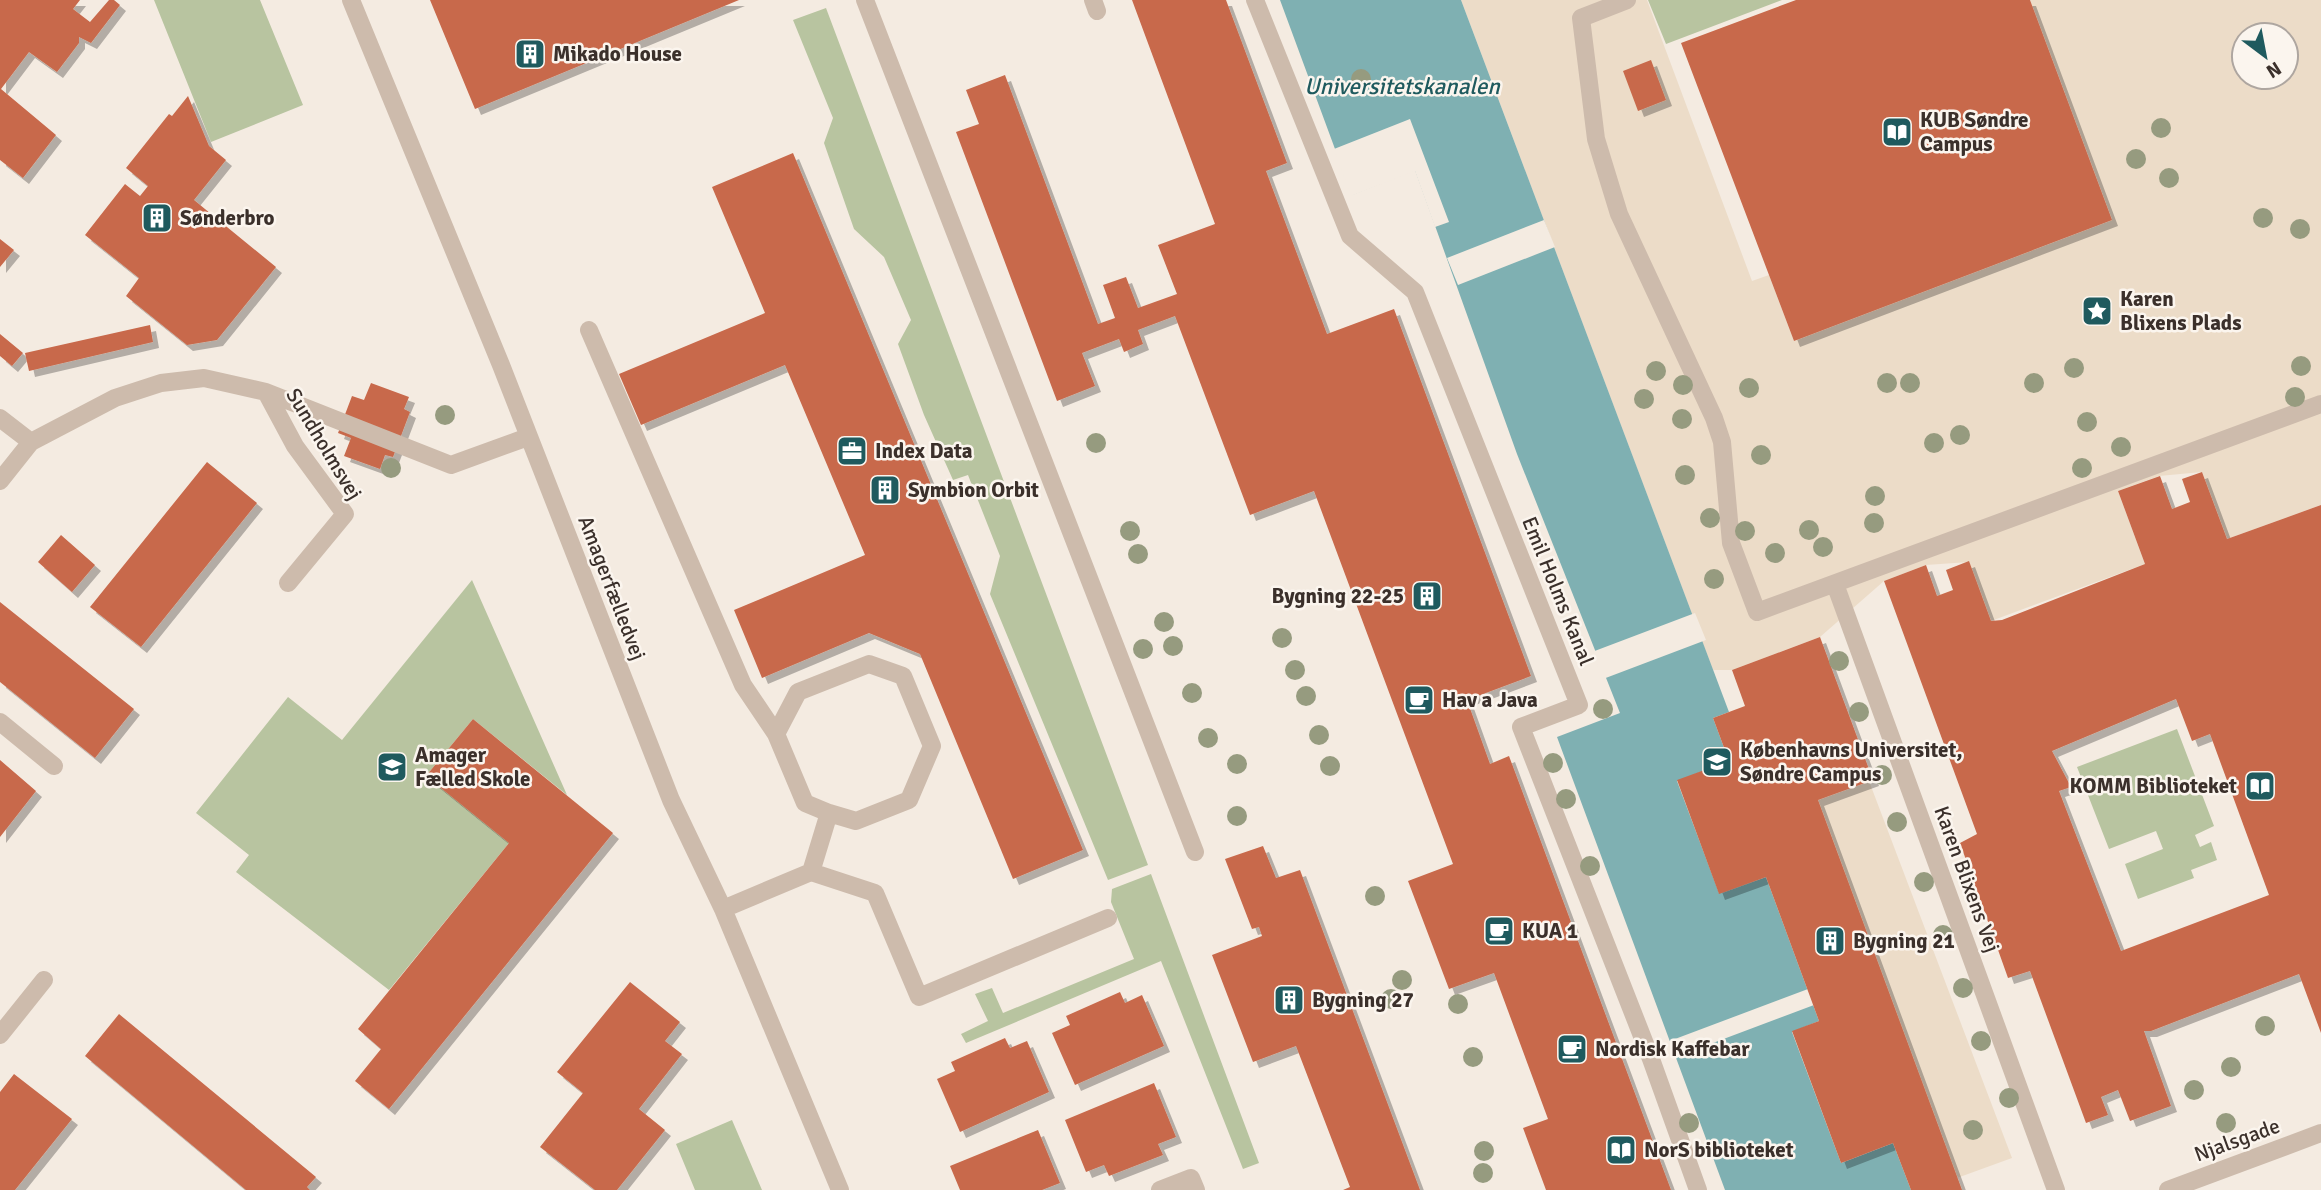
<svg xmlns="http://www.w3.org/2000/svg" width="2321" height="1190" viewBox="0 0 2321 1190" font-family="Signika,sans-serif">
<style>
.green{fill:#b8c4a0}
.plaza{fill:#ecdcc8;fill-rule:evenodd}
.water{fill:#7fb0b2}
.pier{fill:#f4ebe1}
.building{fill:#c8694b;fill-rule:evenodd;filter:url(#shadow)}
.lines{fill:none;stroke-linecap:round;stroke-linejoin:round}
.minor{stroke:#cdbbac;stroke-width:18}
.tree{fill:#969b7f}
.labels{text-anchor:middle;stroke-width:5;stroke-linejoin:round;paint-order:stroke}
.poi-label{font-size:21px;font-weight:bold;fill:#3b302b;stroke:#fbf5ee;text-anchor:start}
.street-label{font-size:21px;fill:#3b302b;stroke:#fbf5ee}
.water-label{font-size:23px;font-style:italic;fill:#1f5a5e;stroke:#fbf5ee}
</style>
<defs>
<filter id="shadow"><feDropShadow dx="6" dy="6" stdDeviation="0" flood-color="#0004"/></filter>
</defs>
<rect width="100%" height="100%" fill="#f4ebe1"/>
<!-- green -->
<path class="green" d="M154 0H260L303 105 211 142Z
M1648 0H1782L1666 44Z
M826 8 1148 865 1108 880 990 594 1000 556 968 475 953 480 924 415 898 344 911 320 884 257 854 229 824 143 833 118 793 20Z
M472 580 567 795 473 719 426 776 509 843 389 990 236 872 249 855 196 813 288 697 342 740Z
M2177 729 2214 826 2195 835 2200 847 2211 842 2217 860 2191 870 2194 878 2138 899 2125 864 2163 849 2156 831 2109 849 2077 767Z
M1151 874 1259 1163 1243 1169 1161 961 966 1043 961 1034 988 1021 975 994 992 988 1003 1013 1134 959 1111 902 1112 889Z
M732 1120 762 1190H695L676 1144Z"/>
<!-- plaza -->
<path class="plaza" d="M1461 0H1647L1752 281 1769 275 1794 341 2112 220 2030 0H2321V505L2227 539 2202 472 2159 476 2118 491 2145 564 1991 621 1969 562 1926 565 1884 581 1820 637 1732 670H1713ZM2244 35H2286V77H2244Z
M1869 781 2012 1158 1957 1178 1818 800Z"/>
<!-- water -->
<path class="water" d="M1280 0H1461L1729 712 1713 718 1729 761 1677 781 1719 893 1766 877 1819 1021 1792 1032 1841 1163 1893 1143 1911 1190H1725L1557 737 1620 713 1517 454 1415 170 1352 195Z"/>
<!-- pier -->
<path class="pier" d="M1410 119 1449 222 1435 227 1415 171 1351 196 1334 149Z
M1544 220 1555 247 1458 285 1447 258Z
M1695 613 1706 640 1603 679 1592 652Z
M1808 989 1814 1005 1673 1058 1667 1042Z"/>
<!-- building -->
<path class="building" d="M0 0H80L73 9 90 22 109 0H114L120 5 91 43 79 37V43L57 72 29 52 1 89 56 135 23 178 0 160Z
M430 0H739L475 109Z
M1132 0H1226L1287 163 1266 171 1327 334 1394 309 1531 676 1467 700 1490 764 1509 756 1671 1190H1546L1523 1128 1548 1119 1494 973 1449 989 1408 881 1453 864 1314 491 1250 515 1175 316 1138 330 1143 344 1124 352 1119 339 1082 353 1095 386 1057 401 956 132 979 124 966 90 1005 75 1098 324 1115 318 1103 285 1126 277 1138 308 1177 294 1158 245 1215 224Z
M1796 0H2030L2112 220 1794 341 1681 43Z
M1651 60 1666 100 1638 111 1623 71Z
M188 96 209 146 226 160 194 200 276 267 217 340 187 345 126 296 139 278 85 235 125 184 140 196 148 186 126 168 169 114 172 116Z
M793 153 1083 850 1013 879 920 654 869 633 762 678 734 610 865 555 785 365 641 425 619 374 765 313 712 187Z
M0 239 14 250 0 267Z
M150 325 153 342 29 371 25 353Z
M0 334 23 353 12 366 0 356Z
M371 383 409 397 404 409 410 412 393 457 385 455 380 469 344 456 351 438 338 433 352 396 364 400Z
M207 462 257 503 141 647 90 607Z
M2202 472 2227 539 2321 505V1033L2299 974 2151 1031H2144L2171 1106 2130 1121 2118 1090 2101 1097 2108 1115 2086 1123 2030 971 2008 978 1960 843 1977 834 1884 581 1926 565 1937 596 1953 590 1946 570 1969 561 1991 621 2002 620 2145 564 2118 491 2160 476 2172 509 2190 502 2182 479ZM2176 699 2192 741 2210 734 2269 895 2121 951 2059 791 2071 787 2052 751Z
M61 535 95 565 72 592 38 562Z
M0 602 134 709 95 758 0 682Z
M1820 637 1873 780 1818 800 1962 1190H1911L1893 1143 1841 1163 1792 1031 1819 1021 1766 877 1719 894 1677 780 1729 761 1713 718 1745 706 1732 670Z
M473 719 613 833 389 1109 355 1081 381 1049 358 1029 509 843 426 776Z
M0 760 36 791 0 837Z
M1263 846 1276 878 1300 870 1420 1190H1343L1350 1187 1296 1046 1253 1062 1212 955 1262 936 1259 927 1252 929 1225 859Z
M630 982 680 1022 665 1041 682 1054 639 1109 665 1130 617 1190H595L540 1147 583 1093 557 1072Z
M1120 992 1125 1003 1142 995 1164 1046 1075 1085 1052 1033 1070 1025 1066 1016Z
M119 1014 316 1177 307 1187 310 1190H246L85 1056Z
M1005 1038 1010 1048 1027 1041 1049 1092 960 1132 937 1079 955 1071 951 1062Z
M14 1074 72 1119 15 1190H0V1092Z
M1154 1083 1176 1137 1158 1144 1163 1155 1109 1176 1104 1165 1086 1172 1065 1120Z
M1038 1130 1060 1183 1042 1190H960L950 1166Z"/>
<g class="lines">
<!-- minor -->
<path class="minor" d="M351 0 501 365 671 800 723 909 840 1190
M865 0 1195 852
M1093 0 1097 11
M1255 0 1350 236 1415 292 1579 705 1521 727 1651 1059 1698 1190
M1627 0 1581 18 1596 139 1619 214 1714 418 1722 442 1731 543 1757 612 2321 404
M589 330 743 685 776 734
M266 392 295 446 345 514 288 583
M0 418 31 442
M0 481 31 442 115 398 161 383 204 378 266 392 451 465 528 437
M1835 584 2056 1190
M0 722 54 766
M811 872 829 813 856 821 909 800 932 746 903 676 869 664 798 692 776 734 805 803 829 813
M723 909 811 872 875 893 919 997 1108 918
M0 1035 44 980
M1160 1190 1191 1178 1196 1190
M2168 1190 2321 1133"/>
</g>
<!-- trees -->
<g class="tree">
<circle cx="1361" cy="79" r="10"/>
<circle cx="2161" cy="128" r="10"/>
<circle cx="2136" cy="159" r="10"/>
<circle cx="2169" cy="178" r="10"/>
<circle cx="2263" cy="218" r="10"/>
<circle cx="2300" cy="229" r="10"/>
<circle cx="2301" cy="366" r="10"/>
<circle cx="2074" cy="368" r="10"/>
<circle cx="1656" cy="371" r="10"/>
<circle cx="1887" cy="383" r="10"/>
<circle cx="1910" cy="383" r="10"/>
<circle cx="2034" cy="383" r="10"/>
<circle cx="1683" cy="385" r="10"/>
<circle cx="1749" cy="388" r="10"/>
<circle cx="2295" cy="397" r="10"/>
<circle cx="1644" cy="399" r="10"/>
<circle cx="445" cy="415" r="10"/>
<circle cx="1682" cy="419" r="10"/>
<circle cx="2087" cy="422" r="10"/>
<circle cx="1960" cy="435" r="10"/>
<circle cx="1096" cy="443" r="10"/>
<circle cx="1934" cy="443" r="10"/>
<circle cx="2121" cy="447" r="10"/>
<circle cx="1761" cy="455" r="10"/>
<circle cx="391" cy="468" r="10"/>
<circle cx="2082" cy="468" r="10"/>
<circle cx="1685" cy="475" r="10"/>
<circle cx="1875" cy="496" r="10"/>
<circle cx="1710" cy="518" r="10"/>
<circle cx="1874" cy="523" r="10"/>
<circle cx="1809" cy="530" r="10"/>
<circle cx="1130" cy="531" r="10"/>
<circle cx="1745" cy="531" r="10"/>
<circle cx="1823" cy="547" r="10"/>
<circle cx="1775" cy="553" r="10"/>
<circle cx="1138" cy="554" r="10"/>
<circle cx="1714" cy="579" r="10"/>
<circle cx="1164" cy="622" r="10"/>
<circle cx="1282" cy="638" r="10"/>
<circle cx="1173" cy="646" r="10"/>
<circle cx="1143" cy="649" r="10"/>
<circle cx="1839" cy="661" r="10"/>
<circle cx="1295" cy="670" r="10"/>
<circle cx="1192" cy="693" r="10"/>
<circle cx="1306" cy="696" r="10"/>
<circle cx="1603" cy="709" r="10"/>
<circle cx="1859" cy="712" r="10"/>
<circle cx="1319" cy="735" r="10"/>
<circle cx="1208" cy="738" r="10"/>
<circle cx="1553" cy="763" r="10"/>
<circle cx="1237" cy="764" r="10"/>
<circle cx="1330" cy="766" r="10"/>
<circle cx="1882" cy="775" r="10"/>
<circle cx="1566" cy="799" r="10"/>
<circle cx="1237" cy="816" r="10"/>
<circle cx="1897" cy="822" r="10"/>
<circle cx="1590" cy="866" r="10"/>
<circle cx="1924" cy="882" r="10"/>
<circle cx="1375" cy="896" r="10"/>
<circle cx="1943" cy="935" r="10"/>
<circle cx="1402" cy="980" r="10"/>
<circle cx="1963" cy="988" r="10"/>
<circle cx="1391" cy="999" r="10"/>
<circle cx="1458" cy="1004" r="10"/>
<circle cx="2265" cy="1026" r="10"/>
<circle cx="1981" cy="1041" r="10"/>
<circle cx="1473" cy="1057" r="10"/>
<circle cx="2231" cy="1067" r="10"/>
<circle cx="2194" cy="1090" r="10"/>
<circle cx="2009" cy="1098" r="10"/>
<circle cx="1689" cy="1123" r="10"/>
<circle cx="2226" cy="1123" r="10"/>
<circle cx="1973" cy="1130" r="10"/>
<circle cx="1484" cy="1151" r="10"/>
<circle cx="1483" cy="1173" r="10"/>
</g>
<!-- icons -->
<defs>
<g id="building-square" transform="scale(1.575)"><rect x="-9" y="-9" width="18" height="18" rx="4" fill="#1f5a5e" stroke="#fbf5ee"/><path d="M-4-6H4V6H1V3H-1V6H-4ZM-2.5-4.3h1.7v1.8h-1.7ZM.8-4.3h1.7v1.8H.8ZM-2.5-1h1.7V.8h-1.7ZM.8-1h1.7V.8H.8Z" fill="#fff"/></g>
<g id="library-square" transform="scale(1.575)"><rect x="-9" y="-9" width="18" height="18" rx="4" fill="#1f5a5e" stroke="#fbf5ee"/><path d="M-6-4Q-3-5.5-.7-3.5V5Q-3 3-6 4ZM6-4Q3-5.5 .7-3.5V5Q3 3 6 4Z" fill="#fff"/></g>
<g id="sight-square" transform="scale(1.575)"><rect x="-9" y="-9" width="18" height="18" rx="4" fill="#1f5a5e" stroke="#fbf5ee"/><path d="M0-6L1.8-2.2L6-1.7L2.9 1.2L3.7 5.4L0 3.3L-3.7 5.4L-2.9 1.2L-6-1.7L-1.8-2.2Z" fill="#fff"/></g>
<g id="office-square" transform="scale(1.575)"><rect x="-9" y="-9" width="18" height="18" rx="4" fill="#1f5a5e" stroke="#fbf5ee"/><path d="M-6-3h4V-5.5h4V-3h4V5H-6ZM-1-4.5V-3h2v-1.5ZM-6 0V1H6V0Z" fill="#fff"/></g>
<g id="cafe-square" transform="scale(1.575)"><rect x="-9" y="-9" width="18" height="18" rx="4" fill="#1f5a5e" stroke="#fbf5ee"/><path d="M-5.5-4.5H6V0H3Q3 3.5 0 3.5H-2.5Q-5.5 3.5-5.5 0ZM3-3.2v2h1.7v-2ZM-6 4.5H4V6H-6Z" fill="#fff"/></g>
<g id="university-square" transform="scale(1.575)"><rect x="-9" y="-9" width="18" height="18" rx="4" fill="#1f5a5e" stroke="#fbf5ee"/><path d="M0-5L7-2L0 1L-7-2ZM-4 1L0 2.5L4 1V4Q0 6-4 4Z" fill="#fff"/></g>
<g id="school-square" transform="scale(1.575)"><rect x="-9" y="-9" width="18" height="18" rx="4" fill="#1f5a5e" stroke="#fbf5ee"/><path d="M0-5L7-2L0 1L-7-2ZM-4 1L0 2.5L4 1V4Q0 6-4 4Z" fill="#fff"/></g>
</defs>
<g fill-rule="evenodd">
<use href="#building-square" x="530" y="54"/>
<use href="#library-square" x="1897" y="132"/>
<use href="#building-square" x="157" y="218"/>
<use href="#sight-square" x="2097" y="311"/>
<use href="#office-square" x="852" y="451"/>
<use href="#building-square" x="885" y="490"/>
<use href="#building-square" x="1427" y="596"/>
<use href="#cafe-square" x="1419" y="700"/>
<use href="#university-square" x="1717" y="762"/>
<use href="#school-square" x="392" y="767"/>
<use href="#library-square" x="2260" y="786"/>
<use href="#cafe-square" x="1499" y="931"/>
<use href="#building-square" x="1830" y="941"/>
<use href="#building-square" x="1289" y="1000"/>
<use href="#cafe-square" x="1572" y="1049"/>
<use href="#library-square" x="1621" y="1150"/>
</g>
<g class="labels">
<!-- poi labels -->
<g class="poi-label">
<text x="553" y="61">Mikado House</text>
<text x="1920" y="127">KUB Søndre<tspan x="1920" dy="24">Campus</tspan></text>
<text x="180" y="225">Sønderbro</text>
<text x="2120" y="306">Karen<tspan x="2120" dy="24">Blixens Plads</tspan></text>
<text x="875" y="458">Index Data</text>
<text x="908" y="497">Symbion Orbit</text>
<text x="1404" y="603" text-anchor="end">Bygning 22-25</text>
<text x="1442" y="707">Hav a Java</text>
<text x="1740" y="757">Københavns Universitet,<tspan x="1740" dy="24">Søndre Campus</tspan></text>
<text x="415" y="762">Amager<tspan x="415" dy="24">Fælled Skole</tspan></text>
<text x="2237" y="793" text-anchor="end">KOMM Biblioteket</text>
<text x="1522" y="938">KUA 1</text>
<text x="1853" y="948">Bygning 21</text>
<text x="1312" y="1007">Bygning 27</text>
<text x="1595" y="1056">Nordisk Kaffebar</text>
<text x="1644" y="1157">NorS biblioteket</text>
</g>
<!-- street labels -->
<g class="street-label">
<text transform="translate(324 444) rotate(59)" y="7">Sundholmsvej</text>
<text transform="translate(612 588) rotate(69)" y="7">Amagerfælledvej</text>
<text transform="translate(1558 591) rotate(68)" y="7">Emil Holms Kanal</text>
<text transform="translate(1967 879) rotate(70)" y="7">Karen Blixens Vej</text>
<text transform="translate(2237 1140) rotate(-20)" y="7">Njalsgade</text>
</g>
<!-- water labels -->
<g class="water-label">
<text x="1402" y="94">Universitetskanalen</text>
</g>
</g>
<!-- north arrow -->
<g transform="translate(2265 56) rotate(148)"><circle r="33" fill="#fbf5ee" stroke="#aea6a0" stroke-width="2"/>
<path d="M0-5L12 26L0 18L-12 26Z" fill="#1f5a5e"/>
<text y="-10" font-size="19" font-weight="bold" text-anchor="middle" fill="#3b302b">N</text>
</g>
</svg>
